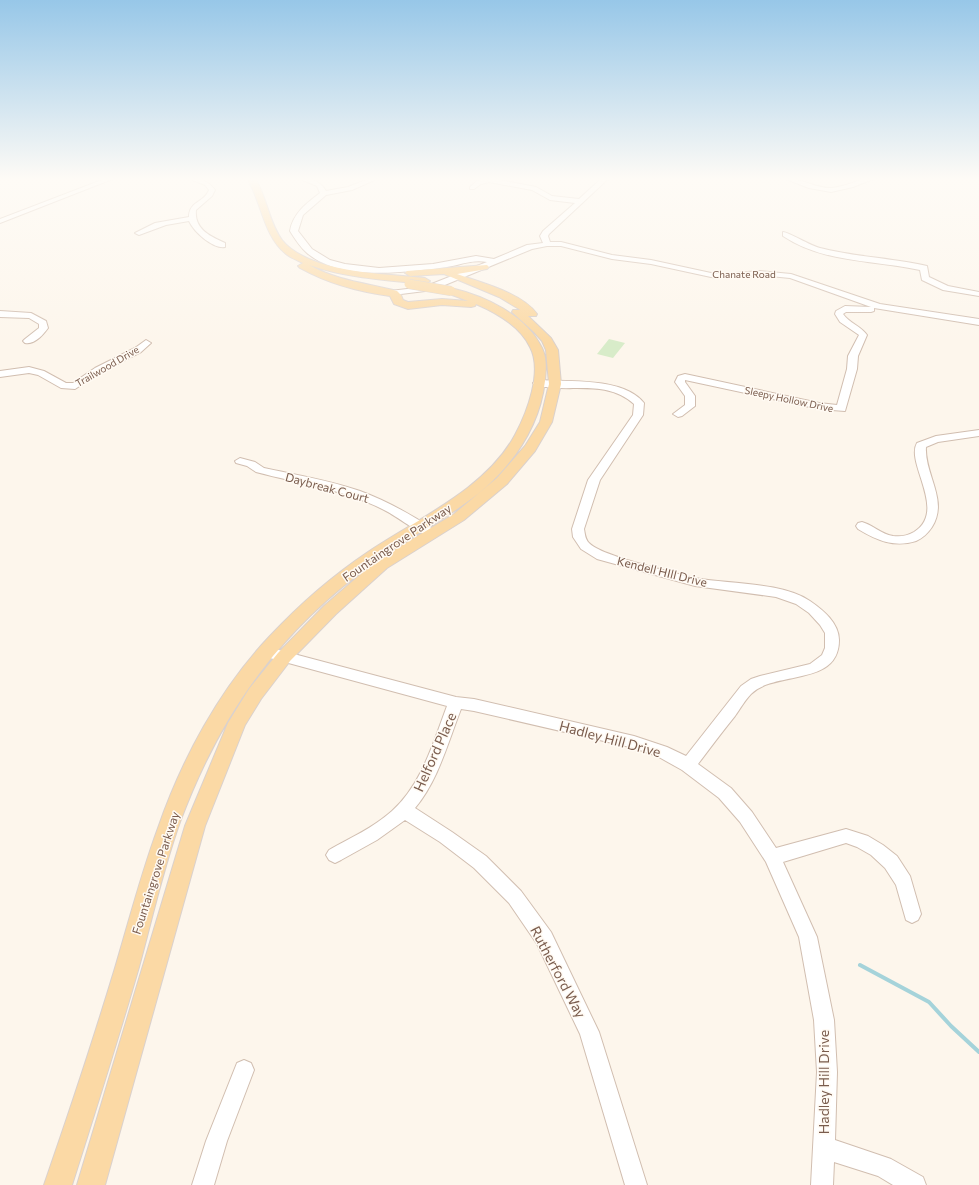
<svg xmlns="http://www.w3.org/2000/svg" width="979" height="1185" viewBox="0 0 979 1185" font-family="Commissioner,sans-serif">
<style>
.green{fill:#d8ecc9}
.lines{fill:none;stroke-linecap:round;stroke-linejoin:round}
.stream{stroke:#a5d3da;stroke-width:4}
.minor-casing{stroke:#d1beb0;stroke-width:2}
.major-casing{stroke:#dad1cd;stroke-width:2}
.minor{fill:#fff;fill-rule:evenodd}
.major{fill:#fbd9a5;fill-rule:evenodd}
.major-bridge-casing{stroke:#dad1cd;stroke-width:10;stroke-linecap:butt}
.major-bridge{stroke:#fbd9a5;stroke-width:9}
.labels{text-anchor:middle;stroke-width:3;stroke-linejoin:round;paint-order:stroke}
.far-street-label{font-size:10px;fill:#7a5c4d;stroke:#fffaf3}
.street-label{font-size:12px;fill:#7a5c4d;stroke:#fffaf3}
.near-street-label{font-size:14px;fill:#7a5c4d;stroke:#fffaf3}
</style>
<rect width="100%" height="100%" fill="#fdf6ec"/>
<!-- green -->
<path class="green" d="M609 339 625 343 613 358 597 354Z"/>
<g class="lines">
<!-- stream -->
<path class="stream" d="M860 965 929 1002 951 1026 979 1052"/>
<!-- minor casing -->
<g class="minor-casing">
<path id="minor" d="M107 178H115L0 223V219Z
M188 178C199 177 208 181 215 190L212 196 196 210C194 229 210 236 225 243V247C213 249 194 232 189 221L166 225 139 235 135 233 155 223 189 217C189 201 204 203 209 190L205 185Z
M298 178C309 177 320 181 326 191L348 187 371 178H379L352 190 326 195 303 215 298 231 312 249 330 260 345 264 379 268 433 264 476 256 494 259 527 245 543 243 540 236 543 231 575 203 550 200 532 190 489 182 481 184 474 189H470V187L477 181 489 178 536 187 552 196 579 199 602 178H609L549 234 548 236 550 242H561L612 255 651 260 711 273 723 274 760 271 791 274 880 304 979 319V325L874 308V311L871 312H846L843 314C849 323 861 326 867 335L858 356 857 369 845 411 819 409 685 380V382L695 396V406L682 416 678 417 673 414 685 405V396L675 382 678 376 685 374 819 403 837 405 847 369 848 356 859 335 840 322 835 314 836 311 845 306 871 307 790 278 760 275 723 278 711 277 651 264 612 259 561 246H547L532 249 440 287 425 291 393 295H390L389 293 390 291 424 287 487 262C473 259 460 265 447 267 407 272 341 282 307 253 300 247 295 239 290 231 293 213 307 203 320 193L317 186Z
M783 178C799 177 814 188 831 188 847 187 861 177 876 178L853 187 831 192 809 188Z
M783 232C788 232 811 246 820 248 855 257 892 258 927 266L929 277 948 286 979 292V296L943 290 922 280 920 270C874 260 823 263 783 236Z
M0 311 31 313 46 321 48 328C43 335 34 345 25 343L23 341 25 339 39 328V324L29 318 0 317Z
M146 340 151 343 141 352 101 372 75 389 61 388 38 375 29 373 0 377V371L29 367 44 371 66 383H73L95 368 135 348Z
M538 380C568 382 624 377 644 403L643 415 600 480 584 529C585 534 585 539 589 543 601 556 674 573 695 578 727 584 783 582 810 601 823 610 839 623 839 640 839 687 775 670 751 694 745 700 740 709 735 716 722 732 710 748 698 764L731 788 752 812 776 848 846 829 868 836 883 845 897 856 910 876 921 914 918 920 912 923 906 920 896 885 885 868 871 855 857 847 846 843 783 862 817 937 834 1020 837 1072 835 1140 891 1159 923 1177 926 1185H893L878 1176 834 1162 833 1185H811L817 1072 814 1020 799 937 766 862 740 822 719 798 682 770 657 756 634 748 474 711 461 709C448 742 438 781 415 808L452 832 486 856 521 891 551 932 599 1032 647 1185H625L580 1034 537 944 509 903 474 868 440 842 405 820 377 840 341 860 335 863 329 860 326 855 329 850C350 838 373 828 392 811 422 784 433 743 447 706L270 658 268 654 270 650 275 649 456 697 474 699 634 736 667 747 686 756 741 686 751 679 760 676 810 664 822 655 825 648V633L820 625 809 613 796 604 776 597 695 586 597 559 581 549 573 537 572 529 588 480 633 415 634 404C604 378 569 394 535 385L533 383Z
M979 430V436L938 442 926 447C924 474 949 500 932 527 928 533 923 538 916 541 894 548 876 540 858 529L856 526 858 523 862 522C873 525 881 534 893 536 900 537 907 536 914 532 948 511 905 463 917 443L936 436Z
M240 458 255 462 264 468C296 475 329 480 360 491 387 501 412 515 436 531L438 534 436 537C426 539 399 518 388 512 347 490 301 484 256 472L247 466 236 463 235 461Z
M244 1060 251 1063 254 1070 227 1141 214 1185H192L206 1141 237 1063Z"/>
</g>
<!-- major casing -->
<g class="major-casing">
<path id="major" d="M247 178H255C267 197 269 223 282 240 308 273 386 274 425 278L430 281 425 284C386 280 347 278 309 265 338 281 366 283 397 291L401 295 403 300 408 302 442 299 468 301 447 293 446 291 451 288C485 296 526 315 542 348 547 358 546 370 545 381 540 423 517 459 486 487 453 516 413 534 378 560L454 514 497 478 525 446 540 422 549 384 546 350 542 341 534 332 512 312 513 310H520L519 309 499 297 444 274 410 276 405 273 407 271 487 265 489 267 487 269 457 274C481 283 521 292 537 314L536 316H528L551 338 558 350 561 384 552 422 535 451 507 484 464 520 387 568 336 614 290 661 261 699 245 725 205 826 105 1185H77L185 826 228 723 249 689 278 653 324 606 376 561C280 630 221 712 180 822 163 869 152 919 139 967 118 1040 95 1112 72 1185H44C69 1113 93 1041 115 968 129 921 141 874 158 828 182 759 219 690 269 637 299 605 332 576 368 552 417 519 486 489 515 435 527 413 543 371 530 347 520 326 497 313 476 304L475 306 471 307 442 305 408 309 394 304 390 296C359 292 327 283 300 268L298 266 303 263C297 260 291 258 286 254 263 235 262 203 247 178Z"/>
</g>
<!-- minor -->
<use href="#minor" class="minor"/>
<!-- major -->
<use href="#major" class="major"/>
<!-- major-bridge casing -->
<g class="major-bridge-casing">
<path id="major-bridge" d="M409 284 451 291"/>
</g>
<!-- major-bridge -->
<use href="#major-bridge" class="major-bridge"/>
</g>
<!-- sky -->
<linearGradient id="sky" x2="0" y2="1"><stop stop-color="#97c7e8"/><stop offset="0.52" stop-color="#fefbf6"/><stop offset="1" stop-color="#fefbf6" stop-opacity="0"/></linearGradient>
<rect width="979" height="344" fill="url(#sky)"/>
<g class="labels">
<!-- far-street labels -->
<g class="far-street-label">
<text x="744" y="278">Chanate Road</text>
<text transform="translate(107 366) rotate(-30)" y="4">Trailwood Drive</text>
<text transform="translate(789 399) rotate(12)" y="4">Sleepy Hollow Drive</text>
</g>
<!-- street labels -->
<g class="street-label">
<text transform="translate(327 488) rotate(15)" y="4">Daybreak Court</text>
<text transform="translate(397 543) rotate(-34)" y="4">Fountaingrove Parkway</text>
<text transform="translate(662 572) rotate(14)" y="4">Kendell HIll Drive</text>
<text transform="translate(156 873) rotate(-72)" y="4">Fountaingrove Parkway</text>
</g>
<!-- near-street labels -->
<g class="near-street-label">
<text transform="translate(610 739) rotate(15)" y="5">Hadley Hill Drive</text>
<text transform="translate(435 752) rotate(-66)" y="5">Helford Place</text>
<text transform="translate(558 972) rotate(62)" y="5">Rutherford Way</text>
<text transform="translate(824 1082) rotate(-90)" y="5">Hadley Hill Drive</text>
</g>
</g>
</svg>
